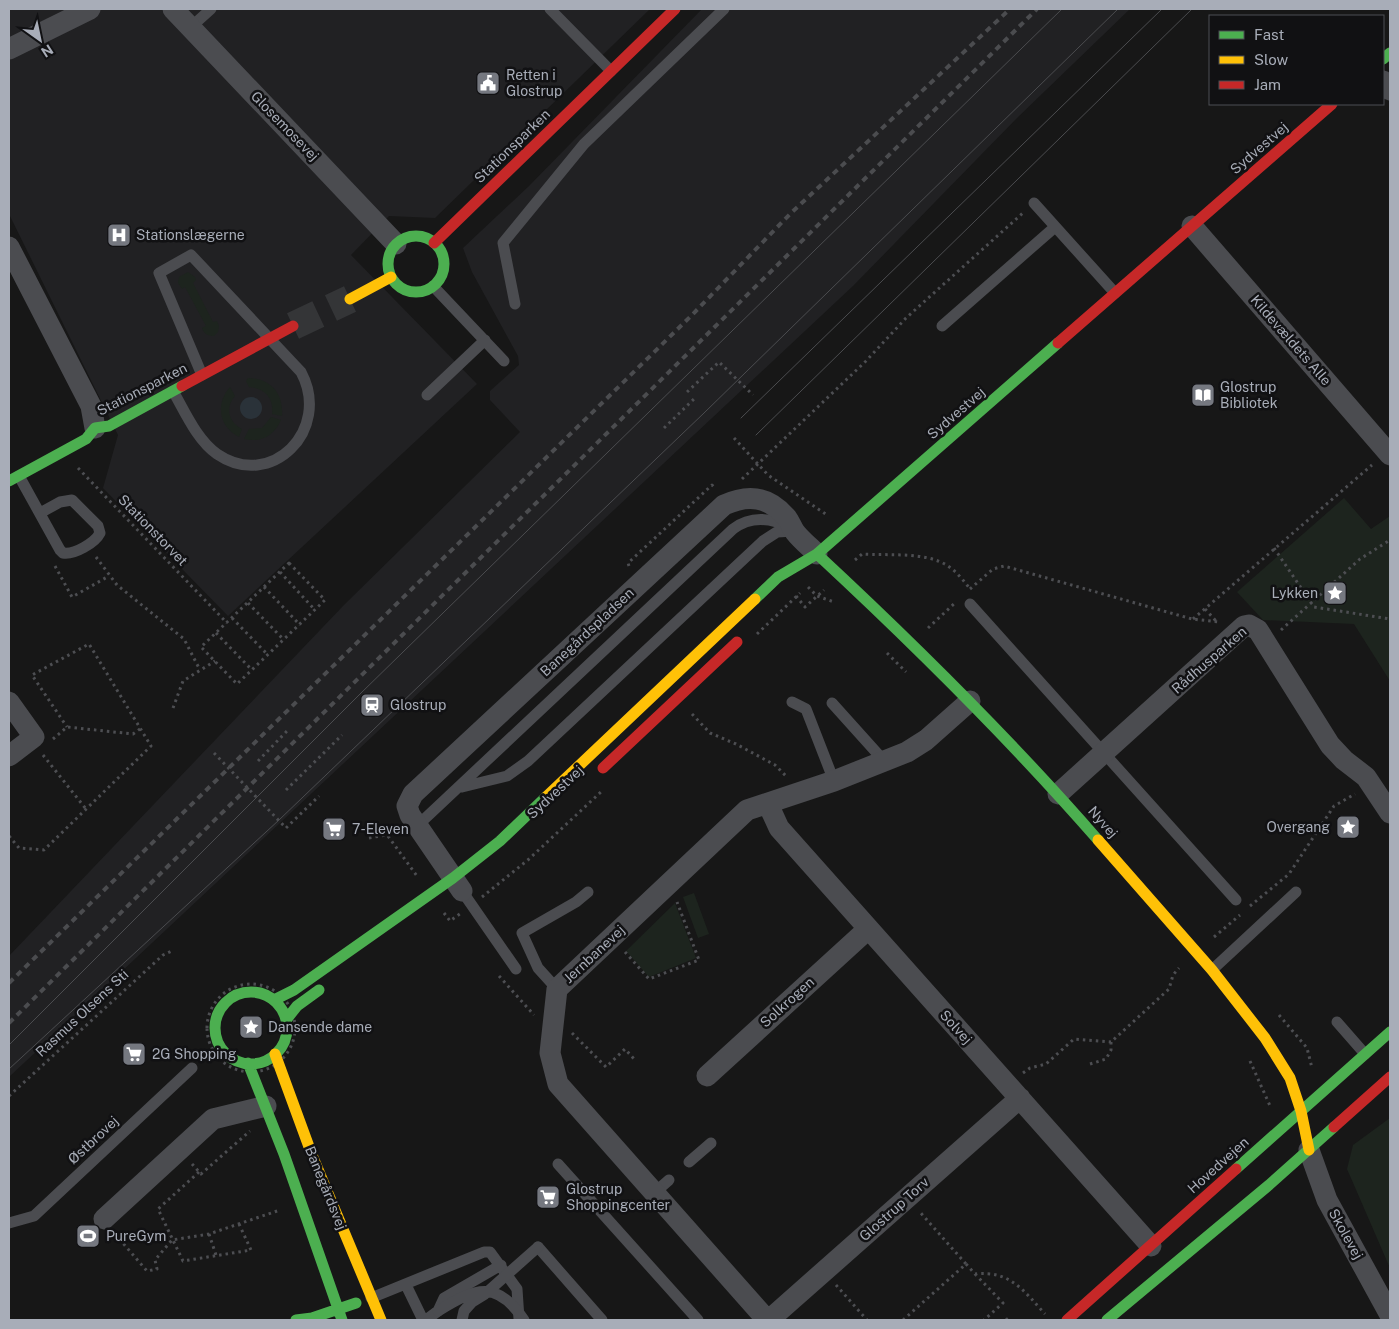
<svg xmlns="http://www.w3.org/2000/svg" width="1399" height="1329" viewBox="0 0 1399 1329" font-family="'Public Sans',sans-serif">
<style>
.built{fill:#212123}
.green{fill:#1d241e}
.water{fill:#2a3239}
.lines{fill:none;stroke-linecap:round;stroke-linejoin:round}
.secondary-tunnel{stroke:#343537;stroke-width:28;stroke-dasharray:28 14;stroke-linecap:butt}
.path{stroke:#4d4e52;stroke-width:3;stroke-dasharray:2.5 4;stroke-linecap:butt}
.lane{stroke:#4b4c50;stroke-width:11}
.street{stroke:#4b4c50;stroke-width:21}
.fast{stroke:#4caf50;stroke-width:11}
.slow{stroke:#ffc107;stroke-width:11}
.jam{stroke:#c62828;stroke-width:11}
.tram{stroke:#4b4c4f;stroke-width:1}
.rail{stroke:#4b4c4f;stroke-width:4;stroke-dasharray:6 5;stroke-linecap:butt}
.lane-bridge{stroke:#4b4c50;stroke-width:11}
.labels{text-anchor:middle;stroke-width:5;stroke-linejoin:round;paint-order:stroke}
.poi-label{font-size:14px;fill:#a8adb8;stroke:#111113;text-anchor:start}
.street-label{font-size:14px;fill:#a8adb8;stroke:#111113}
</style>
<rect width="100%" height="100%" fill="#171717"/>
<!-- built -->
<path class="built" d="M9 9H650L435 218 389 216 351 255 477 384 228 616 103 488 118 435 9 214Z
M702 9H1130L1017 118 854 285 9 1077V956L344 605 520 432 490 400V391L519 365 518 356 472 272 463 248 529 186Z"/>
<!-- green -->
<path class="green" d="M188 272 195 277 196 280 193 283 213 322 217 321 219 326 218 332 214 336C208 336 204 334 202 328L206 326 185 287 182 289 178 283 179 277Z
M248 378C270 378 284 393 282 416L272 414C274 398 265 388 249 387L246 381Z
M230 387 235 396C225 407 228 422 242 429L239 437C219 427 215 404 230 387Z
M271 417 281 420C274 436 261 443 244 439L249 429 262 428Z
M1344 498 1371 529 1390 516V681L1354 624 1263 620 1237 592Z
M694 893 709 934 698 938 683 897Z
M675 903 696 958 649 977 626 951Z
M1390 1118V1268L1347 1169 1353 1145Z"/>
<!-- water -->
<path class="water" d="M240 408a11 11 0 1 1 22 0a11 11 0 1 1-22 0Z"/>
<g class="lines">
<!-- secondary-tunnel -->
<path class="secondary-tunnel" d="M293 326 350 299"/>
<!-- path -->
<path class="path" d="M687 392 719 362 753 395
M664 428 694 399
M734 438 768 475 827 515
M78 468 227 623
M742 479 866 361 906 318 1024 212
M1274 548 1314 607 1390 619
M96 557 117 585 184 639 200 670
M855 560 862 554C888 556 925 551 948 566 957 572 964 581 970 589
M289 563 325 600 237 684 201 647Z
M55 566 72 597 109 576
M629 566 628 563 712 485 716 489
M280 572 315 610
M264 587 300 625
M808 587 817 596 834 602
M970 589 993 569 1004 566 1192 619 1219 622
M796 596 805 607 824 590
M248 603 284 640
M1205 609 1216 621
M232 618 268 655
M1193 619 1372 465
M928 628 955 603
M1281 630 1360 559 1390 540
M216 633 252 670
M757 634 800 593
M887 653 906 672
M173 708 183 681 215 661
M692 714 710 733 736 744 775 765 787 777
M53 739 67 727 133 734 140 729
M214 753 286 828 319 796
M43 755 86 809
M258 761 287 731
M286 790 342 735
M9 836 19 848 44 850 151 746 89 644 32 675 67 727
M388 836 417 876
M369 838 398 833
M482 897 529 859 603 790
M1250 906 1289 874 1334 806 1355 794
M444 913 450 921 461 913
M1214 937 1240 915
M625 952 649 979 699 960 677 902
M499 976 534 1015
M207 1028a44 44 0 1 1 88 0a44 44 0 1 1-88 0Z
M1279 1015 1307 1048 1312 1068
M572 1033 606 1067 625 1049 635 1060
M1250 1061 1271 1108
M1090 1064 1106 1059 1111 1050V1042L1169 989 1173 975 1179 968
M1023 1073 1030 1068 1046 1064 1074 1039 1111 1042
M9 1096 163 955 174 950
M192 1164 201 1174 250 1131
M199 1172 158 1209 183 1261 251 1250 239 1224
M115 1234 147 1271 157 1269 155 1260 172 1240 209 1234 280 1210
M209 1234 216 1255
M966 1264 975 1274C1010 1270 1024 1291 1045 1314
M975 1274 1003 1303 984 1320
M836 1285 867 1320
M903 1320 966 1264 919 1211
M1006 1320 1011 1316"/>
<!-- lane -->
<path class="lane" d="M550 9 611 71
M191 27 211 9
M1034 203 1115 293
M433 286 504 361
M515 304 503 243 584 144 724 9
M942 326 1055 227
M173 391C185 412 197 440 217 454 271 491 332 430 301 372L191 255 159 273 202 375
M427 395 485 340
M19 476 60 550 63 553C74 555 95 543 100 533L98 526 72 500 60 502 40 513
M970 604 1236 900
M792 702 806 709 834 781
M832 703 885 762
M462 787 507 776 528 761 763 541 777 532 794 531
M417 826 733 529C750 516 771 517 789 528
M462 891 516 969
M1212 970 1296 892
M557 989 538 968 522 933 576 902 588 892
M1337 1022 1365 1054
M689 1162 711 1143
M558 1164 698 1320
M653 1194 669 1180
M9 1223 34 1216 192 1068
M538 1247 602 1320
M406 1285 423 1320
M371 1298 484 1252H490L517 1289 519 1319
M426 1320 438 1311 444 1298 501 1265"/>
<!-- street -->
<path class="street" d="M173 9 396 244
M9 49 90 9
M1383 81 1390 90
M1192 226 1390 455
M9 247 91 406 95 428
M9 702 34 737 9 756
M1058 794 1244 626 1249 625 1258 630 1330 745 1344 760 1366 777 1390 813
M768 804 779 828 1151 1246
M462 891 410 815 407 806 413 794 724 505C748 494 769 496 787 518 790 522 792 528 795 532 801 540 810 547 817 554
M707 1076 868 929
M1309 1150 1327 1200 1390 1315
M104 1219 213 1119 266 1106
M767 1320 558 1084 550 1053 557 989 747 810 834 781 907 752 926 740 970 701
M769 1320 1020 1098"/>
<!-- fast -->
<path class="fast" d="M1383 59 1390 53
M388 264a28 28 0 1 1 56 0a28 28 0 1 1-56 0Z
M9 481 86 439 95 428 109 426 182 386
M817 554C915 645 1010 739 1098 840
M755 599 778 577 817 554 1058 343
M215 1028a36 36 0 1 1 72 0a36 36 0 1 1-72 0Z
M274 1000 294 990 453 878 500 841 546 797
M286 1020 297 1006 319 990
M248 1063 284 1154 342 1320
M1236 1169 1390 1032
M296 1320 312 1318 356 1303
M1107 1320 1269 1185 1334 1127"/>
<!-- slow -->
<path class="slow" d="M350 299 391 277
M546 797 755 599
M1098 840 1212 970 1265 1038 1290 1078 1301 1111 1309 1150
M275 1054 312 1155 381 1320"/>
<!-- jam -->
<path class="jam" d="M434 243 675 9
M1058 343 1332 104
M182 386 293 326
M603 768 737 642
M1334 1127 1390 1077
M1067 1320 1236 1169"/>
<!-- tram -->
<path class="tram" d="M741 418 1162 9
M756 435 1192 9
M9 1045 361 693 1062 9
M9 1069 279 820 704 413 1118 9"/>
<!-- rail -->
<path class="rail" d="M9 983 692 315 790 214 1010 9
M9 1023 1037 9"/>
<!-- lane-bridge -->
<path class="lane-bridge" d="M438 1311C475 1288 497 1279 524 1320
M462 1320 464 1311 472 1302 485 1294 538 1247"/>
</g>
<!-- icons -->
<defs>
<g id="civic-square" transform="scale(1.25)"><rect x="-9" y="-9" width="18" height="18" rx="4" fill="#757880" stroke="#111113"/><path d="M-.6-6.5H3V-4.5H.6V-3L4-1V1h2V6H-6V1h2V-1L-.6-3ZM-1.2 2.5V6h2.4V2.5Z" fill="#fff"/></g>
<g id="hospital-square" transform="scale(1.25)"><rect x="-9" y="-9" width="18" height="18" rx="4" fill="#757880" stroke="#111113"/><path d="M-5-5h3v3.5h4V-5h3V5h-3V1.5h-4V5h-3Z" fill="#fff"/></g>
<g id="library-square" transform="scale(1.25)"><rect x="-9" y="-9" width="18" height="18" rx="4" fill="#757880" stroke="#111113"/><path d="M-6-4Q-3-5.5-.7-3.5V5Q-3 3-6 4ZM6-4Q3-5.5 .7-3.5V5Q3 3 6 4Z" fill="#fff"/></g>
<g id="sight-square" transform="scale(1.25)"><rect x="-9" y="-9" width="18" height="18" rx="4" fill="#757880" stroke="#111113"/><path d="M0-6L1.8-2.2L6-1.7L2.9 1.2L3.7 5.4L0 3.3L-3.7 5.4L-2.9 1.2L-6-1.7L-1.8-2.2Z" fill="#fff"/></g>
<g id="station-square" transform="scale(1.25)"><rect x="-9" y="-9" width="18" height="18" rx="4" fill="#757880" stroke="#111113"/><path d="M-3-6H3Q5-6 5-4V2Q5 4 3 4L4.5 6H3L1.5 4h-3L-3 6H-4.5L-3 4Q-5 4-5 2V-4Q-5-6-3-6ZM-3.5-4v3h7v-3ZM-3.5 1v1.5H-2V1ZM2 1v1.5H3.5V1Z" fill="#fff"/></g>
<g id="supermarket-square" transform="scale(1.25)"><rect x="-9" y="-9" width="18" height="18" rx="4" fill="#757880" stroke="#111113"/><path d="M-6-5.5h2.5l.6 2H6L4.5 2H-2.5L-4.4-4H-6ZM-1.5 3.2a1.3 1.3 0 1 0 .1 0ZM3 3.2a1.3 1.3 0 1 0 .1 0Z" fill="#fff"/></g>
<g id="stadium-square" transform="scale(1.25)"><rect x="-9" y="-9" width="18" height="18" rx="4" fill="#757880" stroke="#111113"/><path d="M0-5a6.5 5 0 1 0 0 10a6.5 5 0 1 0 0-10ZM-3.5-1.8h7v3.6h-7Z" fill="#fff"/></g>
</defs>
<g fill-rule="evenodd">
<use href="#civic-square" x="488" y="83"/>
<use href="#hospital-square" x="119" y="235"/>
<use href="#library-square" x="1203" y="395"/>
<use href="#sight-square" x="1335" y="593"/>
<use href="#station-square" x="372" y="705"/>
<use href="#sight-square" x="1348" y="827"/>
<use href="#supermarket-square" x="334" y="829"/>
<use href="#sight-square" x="251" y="1027"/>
<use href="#supermarket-square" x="134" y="1054"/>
<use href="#supermarket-square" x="548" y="1197"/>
<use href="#stadium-square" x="88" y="1236"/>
</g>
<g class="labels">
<!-- poi labels -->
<g class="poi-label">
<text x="506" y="80">Retten i<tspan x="506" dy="16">Glostrup</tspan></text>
<text x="136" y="240">Stationslægerne</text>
<text x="1220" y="392">Glostrup<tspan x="1220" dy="16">Bibliotek</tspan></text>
<text x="1318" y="598" text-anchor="end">Lykken</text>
<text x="390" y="710">Glostrup</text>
<text x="1330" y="832" text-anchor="end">Overgang</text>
<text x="352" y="834">7-Eleven</text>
<text x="268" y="1032">Dansende dame</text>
<text x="152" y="1059">2G Shopping</text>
<text x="566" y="1194">Glostrup<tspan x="566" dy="16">Shoppingcenter</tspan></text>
<text x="106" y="1241">PureGym</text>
</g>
<!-- street labels -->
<g class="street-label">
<text transform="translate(285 126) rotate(46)" y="5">Glosemosevej</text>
<text transform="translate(512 146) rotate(-44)" y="5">Stationsparken</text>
<text transform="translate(1259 148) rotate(-41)" y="5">Sydvestvej</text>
<text transform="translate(1291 340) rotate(49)" y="5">Kildevældets Alle</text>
<text transform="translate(142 389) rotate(-27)" y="5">Stationsparken</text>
<text transform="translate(956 413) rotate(-41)" y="5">Sydvestvej</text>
<text transform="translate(153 530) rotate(46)" y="5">Stationstorvet</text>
<text transform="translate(587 632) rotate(-43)" y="5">Banegårdspladsen</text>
<text transform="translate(1209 660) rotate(-41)" y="5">Rådhusparken</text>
<text transform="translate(555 792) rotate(-43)" y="5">Sydvestvej</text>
<text transform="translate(1103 822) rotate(49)" y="5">Nyvej</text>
<text transform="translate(594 954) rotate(-43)" y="5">Jernbanevej</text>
<text transform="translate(787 1002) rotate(-42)" y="5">Solkrogen</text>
<text transform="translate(82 1013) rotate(-43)" y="5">Rasmus Olsens Sti</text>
<text transform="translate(956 1027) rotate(48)" y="5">Solvej</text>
<text transform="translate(93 1140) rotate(-43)" y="5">Østbrovej</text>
<text transform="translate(1218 1165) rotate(-42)" y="5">Hovedvejen</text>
<text transform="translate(326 1188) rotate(68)" y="5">Banegårdsvej</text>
<text transform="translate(894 1209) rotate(-42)" y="5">Glostrup Torv</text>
<text transform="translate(1346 1234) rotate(61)" y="5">Skolevej</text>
</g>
</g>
<!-- border -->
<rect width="1399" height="1329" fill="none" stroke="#a8adb8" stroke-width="20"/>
<!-- legend -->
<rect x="1209" y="15" width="175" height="90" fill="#111113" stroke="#4d4f55"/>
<rect x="1219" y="31" width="25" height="8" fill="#4caf50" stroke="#4d4f55"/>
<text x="1254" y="40" font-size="15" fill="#a8adb8">Fast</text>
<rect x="1219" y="56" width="25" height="8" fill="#ffc107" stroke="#4d4f55"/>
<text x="1254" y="65" font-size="15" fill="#a8adb8">Slow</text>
<rect x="1219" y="81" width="25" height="8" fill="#c62828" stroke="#4d4f55"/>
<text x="1254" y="90" font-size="15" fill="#a8adb8">Jam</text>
<!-- north arrow -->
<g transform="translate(40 40) rotate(147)" stroke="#111113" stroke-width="4" paint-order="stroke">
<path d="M0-4L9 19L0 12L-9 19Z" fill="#a8adb8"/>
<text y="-8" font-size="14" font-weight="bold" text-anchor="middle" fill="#a8adb8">N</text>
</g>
</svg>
